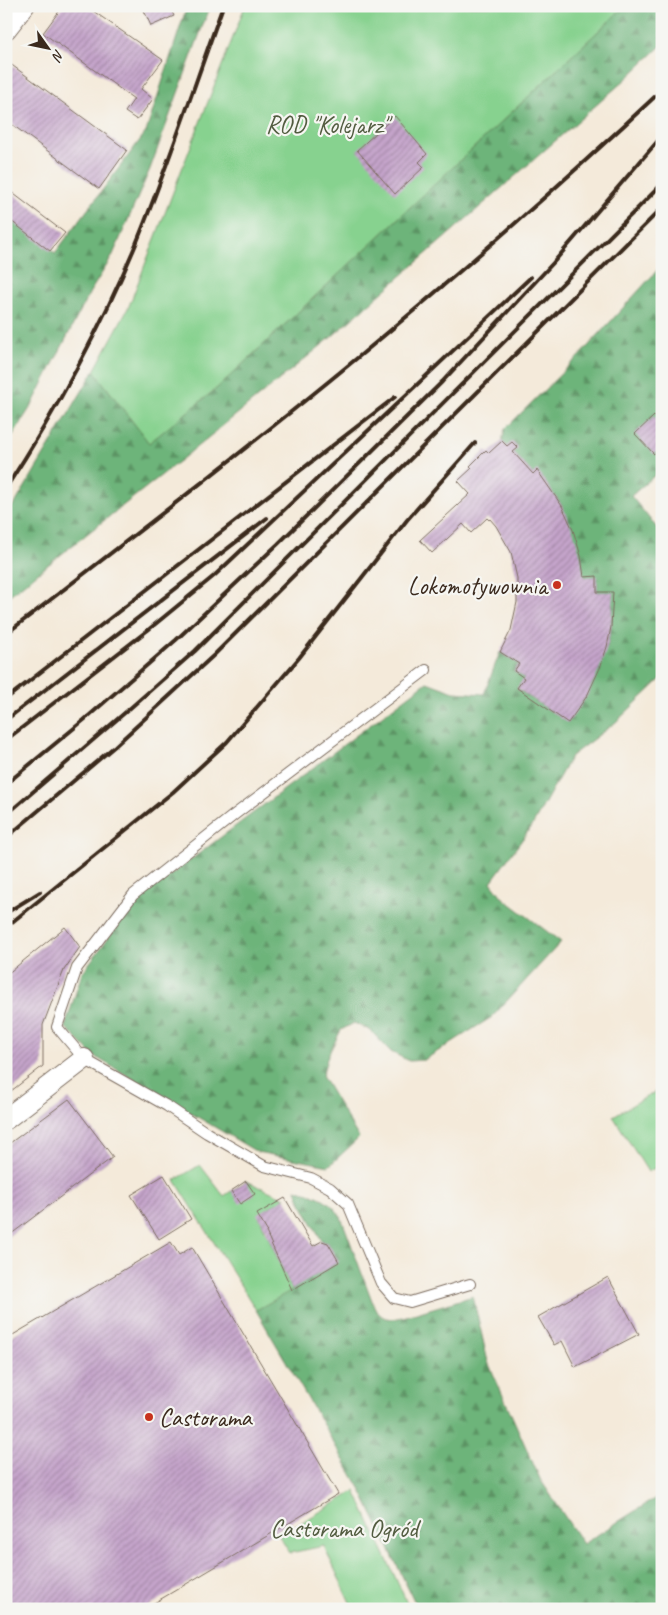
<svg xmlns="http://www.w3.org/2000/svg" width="668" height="1615" viewBox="0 0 668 1615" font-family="Caveat,sans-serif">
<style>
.forest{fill:url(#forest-firs);stroke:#546f4c}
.green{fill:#87d28f;stroke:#617e56}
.building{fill:url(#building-hatch)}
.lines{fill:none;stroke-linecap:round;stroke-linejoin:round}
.lane-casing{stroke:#7c6d60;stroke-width:12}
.street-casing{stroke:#7c6d60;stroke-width:22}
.lane{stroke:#fff;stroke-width:10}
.street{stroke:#fff;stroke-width:20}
.rail{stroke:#3b2a1e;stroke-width:4}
.poi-dot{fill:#c8321e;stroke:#f6f6f2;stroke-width:2}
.labels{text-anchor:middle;stroke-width:4.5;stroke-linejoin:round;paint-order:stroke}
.park-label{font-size:25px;fill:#525c40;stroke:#f6f6f2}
.poi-label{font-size:25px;fill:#3b2a1e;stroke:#f6f6f2;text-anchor:end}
</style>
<defs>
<pattern id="forest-firs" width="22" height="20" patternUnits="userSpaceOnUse" patternTransform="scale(1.25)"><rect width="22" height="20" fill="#6db47a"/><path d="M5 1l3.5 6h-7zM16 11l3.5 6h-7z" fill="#5b9363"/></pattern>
<pattern id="building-hatch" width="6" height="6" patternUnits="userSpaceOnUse" patternTransform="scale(1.25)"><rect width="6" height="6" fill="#c5a4cb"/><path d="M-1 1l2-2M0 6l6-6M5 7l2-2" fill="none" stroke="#a186a4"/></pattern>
</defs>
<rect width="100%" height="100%" fill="#f6f6f2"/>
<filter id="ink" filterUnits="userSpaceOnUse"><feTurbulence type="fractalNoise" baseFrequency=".02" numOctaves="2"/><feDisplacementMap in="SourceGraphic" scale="10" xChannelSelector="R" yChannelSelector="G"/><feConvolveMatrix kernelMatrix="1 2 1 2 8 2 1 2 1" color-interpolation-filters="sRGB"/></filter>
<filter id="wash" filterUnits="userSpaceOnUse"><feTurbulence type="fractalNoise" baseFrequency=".0096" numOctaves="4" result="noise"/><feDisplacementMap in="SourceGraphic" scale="20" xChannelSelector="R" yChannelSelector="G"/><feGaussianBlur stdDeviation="1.12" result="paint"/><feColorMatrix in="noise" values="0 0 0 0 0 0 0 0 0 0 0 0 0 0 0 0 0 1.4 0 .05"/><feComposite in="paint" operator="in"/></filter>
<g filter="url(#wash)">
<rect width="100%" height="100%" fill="#f4eada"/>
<!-- forest -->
<path class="forest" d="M187 6H210L150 169 112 257 90 292 32 405 6 446V217L55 253 146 132Z
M625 6H662V45L626 79 328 340 182 459 6 598V514L16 502 94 371 149 443 217 388Z
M662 265V469L631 496 662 534V678L616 722 571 756 532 826 491 882 503 898 561 942 492 1017 424 1060 409 1061 391 1052 370 1030 354 1023 341 1030 328 1055 322 1076 359 1138 329 1166 257 1152 94 1056 65 1027 82 973 136 901 427 682 454 692 484 694 500 652 519 664 514 671 524 678 517 689 568 722 607 647 611 627 613 592H597V577H584L562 506 537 471 533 474 513 452 518 448 512 442 507 446 502 441 505 429 580 355Z
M296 1189C317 1196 328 1197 341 1217L374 1306C381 1320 389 1320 403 1317L473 1296 488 1362 540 1479 583 1544 662 1494V1609H418L360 1488 256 1310 338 1262 328 1243 322 1241 301 1203Z"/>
<!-- green -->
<path class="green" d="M245 6H625L217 388 149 443 94 371 129 306Z
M662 1088V1164L648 1172 613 1116Z
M200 1165 224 1196 246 1181 285 1198 258 1214 292 1290 256 1310 175 1180Z
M355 1491 410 1609H353L324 1546 290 1553 279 1536Z"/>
<g id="blocks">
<!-- building -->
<path class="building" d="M63 6H86L163 60 141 89 153 99 137 120 125 112 134 99 43 33Z
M142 6H169L174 16 151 26Z
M9 63 127 150 99 189 6 120V66Z
M395 116 427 154 419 162 424 167 395 194 357 150Z
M6 188 65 233 50 251 6 217Z
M654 416 662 424V451L660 448 654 454 635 434Z
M502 441 507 446 512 442 518 448 513 452 533 474 537 470 562 506 573 530 581 556 584 577 597 576V592H613L611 627 607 647 600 668 587 696 568 723 517 688 524 678 514 671 519 664 500 652 511 630 517 602V578L511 552 496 526 490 519 489 520 487 518 471 533 463 524 432 553 420 540 470 494 458 481 472 468 470 466 486 450 489 453Z
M65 927 80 947 64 970 43 1025V1066L6 1095V975Z
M69 1099 113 1157 6 1238V1146Z
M164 1175 191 1219 159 1239 131 1195Z
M246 1181 255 1194 240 1204 231 1191Z
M285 1198 313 1246 322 1241 328 1243 339 1262 292 1290 266 1232 267 1231 257 1214Z
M171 1242 179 1255 192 1247 338 1494 144 1609H6V1339Z
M608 1277 639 1334 575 1367 562 1341 554 1345 538 1317Z"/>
</g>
</g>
<g filter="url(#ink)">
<use href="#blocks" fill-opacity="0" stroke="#7c6d60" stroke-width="1"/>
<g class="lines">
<!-- lane casing -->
<g class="lane-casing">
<path id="lane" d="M426 670 234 815 133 895 77 968 57 1027 84 1059 167 1106 207 1133 264 1166 311 1178 330 1188 348 1204 381 1283 394 1298 410 1302 470 1284"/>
</g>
<!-- street casing -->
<g class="street-casing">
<path id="street" d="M6 29 24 6
M6 1119 84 1059"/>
</g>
<!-- lane -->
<use href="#lane" class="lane"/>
<!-- street -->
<use href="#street" class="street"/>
<!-- rail -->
<path class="rail" d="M6 488C56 411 100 330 136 244 168 166 194 86 223 6
M6 634C124 543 242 453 356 359 461 272 563 183 662 90
M6 699 395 397
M6 720 267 518
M6 740 148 630 214 576 531 277
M6 784 84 720 176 640 278 544 442 382 553 263 662 136
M6 815 128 710 195 651 662 184
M6 838 115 746 214 655 662 208
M6 913 40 892
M6 927 173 792 227 742 299 658 407 520 475 443"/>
</g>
</g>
<!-- markers -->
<g class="poi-dot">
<circle cx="557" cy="585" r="5"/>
<circle cx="149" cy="1417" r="5"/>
</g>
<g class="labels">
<!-- park labels -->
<g class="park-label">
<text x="327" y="133">ROD "Kolejarz"</text>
<text x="344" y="1537">Castorama Ogród</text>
</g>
<!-- poi labels -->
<g class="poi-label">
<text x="547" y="594">Lokomotywownia</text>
<text x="159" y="1426" text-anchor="start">Castorama</text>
</g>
</g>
<!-- margin -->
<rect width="668" height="1615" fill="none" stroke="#f6f6f2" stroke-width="25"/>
<!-- north arrow -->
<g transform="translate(48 48) rotate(123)" stroke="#f6f6f2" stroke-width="4" paint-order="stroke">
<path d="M0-4L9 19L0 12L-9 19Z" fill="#3b2a1e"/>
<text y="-8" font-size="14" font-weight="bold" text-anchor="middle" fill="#3b2a1e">N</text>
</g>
</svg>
